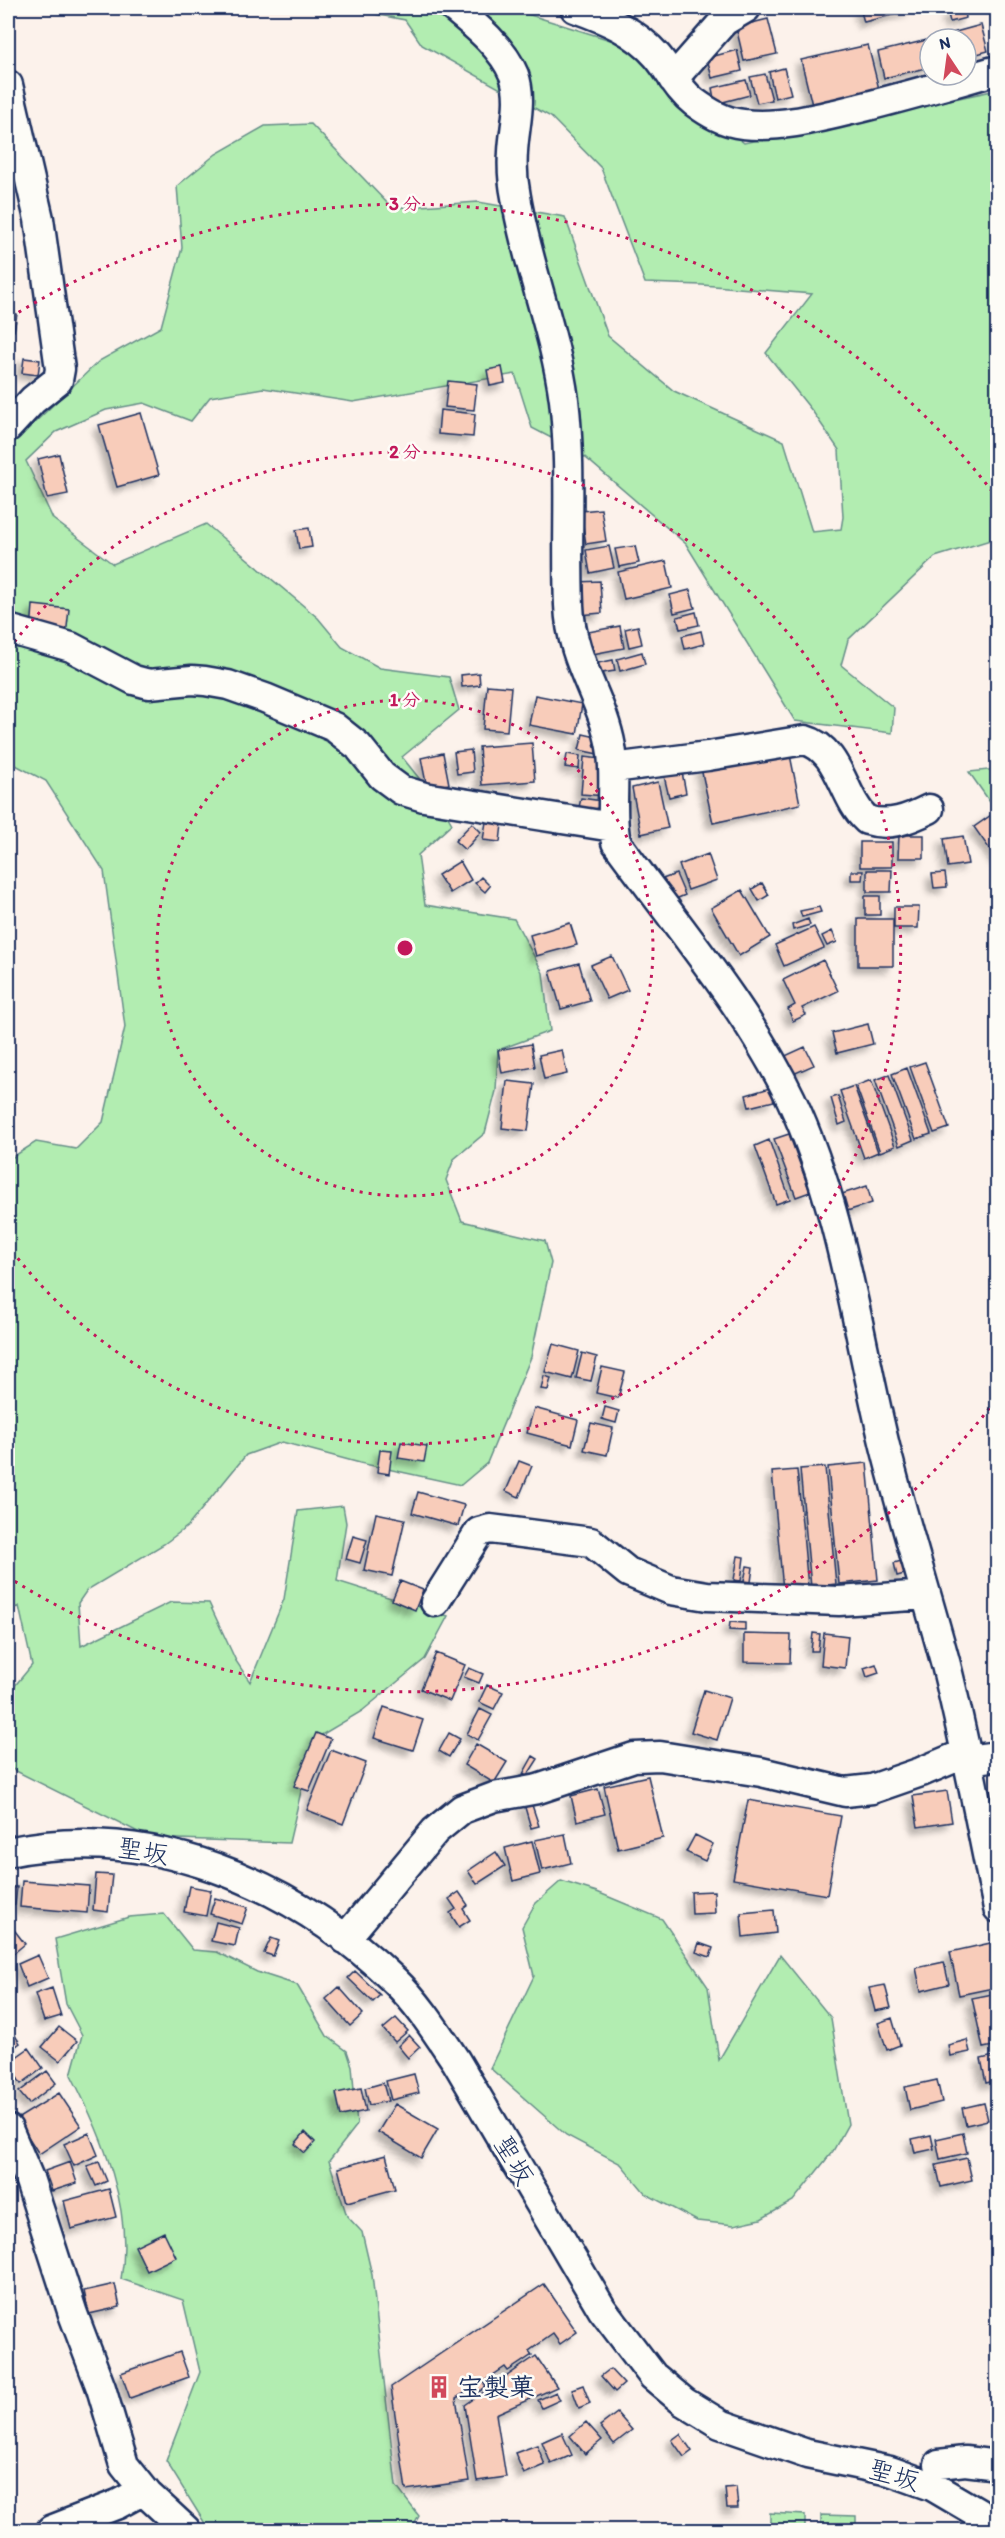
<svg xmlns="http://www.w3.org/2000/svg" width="1005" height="2538" viewBox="0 0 1005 2538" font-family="Itim,'Klee One',sans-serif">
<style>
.green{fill:#b2edb1;stroke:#668e88;stroke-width:1.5}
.building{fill:#f8ccba;stroke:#1b2f5e;stroke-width:1.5;filter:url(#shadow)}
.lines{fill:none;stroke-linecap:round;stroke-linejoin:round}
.minor-casing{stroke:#1b2f5e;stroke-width:33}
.minor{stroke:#fdfcf7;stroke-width:28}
.ring{fill:none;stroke:#c2185b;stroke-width:3;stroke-dasharray:3 6}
.labels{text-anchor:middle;stroke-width:5;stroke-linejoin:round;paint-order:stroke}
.street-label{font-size:26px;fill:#1b2f5e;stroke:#fdfcf7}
.poi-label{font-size:26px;font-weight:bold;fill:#1b2f5e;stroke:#fdfcf7;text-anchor:start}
.centre{fill:#c2185b;stroke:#fdfcf7;stroke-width:3}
.ring-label{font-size:18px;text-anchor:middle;font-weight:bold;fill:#c2185b;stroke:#fdfcf7;stroke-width:5;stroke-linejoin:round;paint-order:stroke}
</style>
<defs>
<filter id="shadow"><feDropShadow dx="-5.5" dy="5.5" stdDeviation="3" flood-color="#0004"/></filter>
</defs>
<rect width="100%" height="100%" fill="#fcf2eb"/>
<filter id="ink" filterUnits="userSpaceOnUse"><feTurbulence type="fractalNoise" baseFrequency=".0167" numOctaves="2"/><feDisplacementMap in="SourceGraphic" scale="12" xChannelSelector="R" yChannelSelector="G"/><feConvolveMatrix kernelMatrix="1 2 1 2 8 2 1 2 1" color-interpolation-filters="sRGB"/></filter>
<g filter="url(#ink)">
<!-- green -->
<path class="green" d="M343 8H508L623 44 744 143 997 90V538L935 557 848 640 841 665 894 708 892 733 795 721 686 544 580 453 532 428 515 374 353 402 263 388 210 397 191 421 144 403 106 410 56 432 26 461 53 519 113 564 206 524 318 618 342 647 380 668 449 677 459 710 402 757 443 808 452 824 418 855 425 905 514 919 543 973 550 1031 498 1050 496 1091 485 1133 454 1159 446 1180 462 1221 545 1241 551 1263 531 1357 487 1463 461 1485 360 1463 282 1442 246 1455 188 1526 164 1544 87 1590 78 1603 81 1646 171 1602 209 1603 236 1661 250 1682 284 1599 298 1511 343 1506 346 1523 337 1581 448 1616 425 1659 362 1711 313 1740 289 1843 150 1838 8 1767V1694L32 1665 19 1606 8 1611V1160L36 1142 76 1149 103 1122 125 1027 104 871 46 781 8 761V448L99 361 161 327 182 248 177 186 216 154 265 126 311 124 392 208 478 202 565 217 608 336 674 391 784 441 812 532 841 529 843 517 839 450 813 412 766 353 812 294 702 285 645 283 601 168 551 117 422 45 405 20Z
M997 769V812L969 772Z
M561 1881 597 1892 662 1919 708 1987 719 2060 780 1955 831 2018 848 2124 833 2151 793 2201 761 2219 734 2225 697 2221 646 2194 621 2164 566 2135 490 2068 534 1976 522 1927 535 1904Z
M164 1914 193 1950 217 1952 257 1972 297 1985 327 2036 347 2051 352 2066 357 2125 329 2161 347 2216 362 2232 372 2275 396 2486 419 2516 411 2530H209L166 2461 200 2372 183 2300 121 2279C134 2210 102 2135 71 2075L82 2035 66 2004 55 1939 129 1917Z
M770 2513 805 2515V2530H770Z
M821 2515 856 2516V2530H821Z"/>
<!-- building -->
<path class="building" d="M860 8H911L912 10 864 22Z
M965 10 966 18 950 22 948 14Z
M768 19 777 54 744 61 736 27Z
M981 25 988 51 966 57V39H930Z
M927 40 930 67 884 78 878 52Z
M868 45 879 89 812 105 801 60Z
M737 50 742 71 712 78 707 58Z
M784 68 791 94 775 98 769 72Z
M765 74 772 100 757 103 750 77Z
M746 80 750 95 715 104 712 88Z
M8 312 17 314 14 331 8 330Z
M24 358 40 360 38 375 22 373Z
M502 367 505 383 490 386 487 370Z
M448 381 477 384 474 410 445 407Z
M440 410 475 414 473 437 438 434Z
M141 413 159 475 117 487 99 425Z
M59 454 68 494 47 498 38 459Z
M601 509 606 541 586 544 581 511Z
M309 528 312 547 299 549 296 530Z
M609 546 614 568 590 573 586 550Z
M635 546 639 563 619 567 615 549Z
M666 561 672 588 624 599 618 572Z
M600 581 602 613 579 615 577 582Z
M690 590 695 608 674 613 670 595Z
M33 605 69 609 66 636 31 632Z
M696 612 699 625 680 629 677 617Z
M620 626 624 648 587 655 583 633Z
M638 626 642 644 629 647 625 629Z
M701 631 704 644 685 649 682 636Z
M642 652 645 664 620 671 617 659Z
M613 660 615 671 595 674 593 664Z
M479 673 480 685 462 687 461 675Z
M487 685 511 687 507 731 483 729Z
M535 695 582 704 577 734 529 725Z
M583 734 601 738 598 754 579 750Z
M532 743 535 781 482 785 479 747Z
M471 750 473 772 457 774 454 752Z
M789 750 800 804 713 823 701 768Z
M443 753 449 784 427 788 421 758Z
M567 754 580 756 579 769 565 767Z
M584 757 609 760 606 796 581 794Z
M682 772 686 793 669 797 664 776Z
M658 782 668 828 641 834 632 788Z
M581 798 602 801 600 815 578 812Z
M997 811 998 812V861L974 827Z
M486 822 502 824 500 842 483 840Z
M472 823 481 832 465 850 455 841Z
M899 835H924V858H898Z
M963 836 968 864 948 867 944 839Z
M860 842H892V867H860Z
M708 854 717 880 688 890 679 865Z
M460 861 471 880 450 893 438 875Z
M867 870H892L891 892H867Z
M851 871H863L862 880H851Z
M945 873 947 887 934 888 932 874Z
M676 874 685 895 669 902 660 880Z
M481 877 490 886 485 892 475 883Z
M762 883 769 895 759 901 752 889Z
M742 890 770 937 739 956 711 908Z
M865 896H880V915H865Z
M819 907 821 912 802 917 800 911Z
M894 907H919L918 928H894Z
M808 919 810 925 793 930 792 925Z
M858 919H893V966H858Z
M570 923 577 945 536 956 530 935Z
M814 927 824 948 784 966 775 945Z
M832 931 837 942 827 946 822 936Z
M612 956 628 990 607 999 591 965Z
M823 960 838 991 802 1008 806 1015 793 1021 788 1009 795 1005 783 980Z
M579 963 590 1001 561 1009 550 971Z
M868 1024 873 1044 837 1053 832 1033Z
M531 1044 535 1067 502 1073 498 1050Z
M805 1047 814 1065 791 1075 783 1057Z
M562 1050 567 1074 544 1079 539 1055Z
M925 1062 949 1128 934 1133 910 1067Z
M907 1068 931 1134 916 1139 892 1074Z
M889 1075 913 1140 899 1146 875 1080Z
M871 1080 895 1146 880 1152 856 1086Z
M507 1081 534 1084 528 1131 502 1128Z
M854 1086 878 1152 864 1158 840 1091Z
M770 1088 774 1101 749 1107 746 1095Z
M838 1096 846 1122 839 1125 831 1098Z
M789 1134 810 1192 796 1197 774 1139Z
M769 1140 790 1199 776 1204 755 1146Z
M867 1186 872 1203 847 1211 842 1194Z
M553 1344 579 1351 572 1379 545 1372Z
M582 1353 597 1357 591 1381 576 1378Z
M602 1367 625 1372 618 1398 596 1393Z
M544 1376 551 1378 548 1390 541 1389Z
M605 1407 619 1411 616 1423 602 1419Z
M534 1408 578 1420 572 1445 527 1433Z
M591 1423 613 1428 607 1455 584 1450Z
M401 1442 427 1446 424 1462 398 1458Z
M380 1450 392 1451 389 1474 377 1472Z
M519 1461 532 1466 519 1497 506 1491Z
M867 1463 878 1580 839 1584 828 1467Z
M825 1467 836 1584 811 1587 800 1469Z
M797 1470 808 1587 783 1590 772 1472Z
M418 1492 464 1505 458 1526 412 1513Z
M376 1513 405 1519 392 1576 364 1570Z
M353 1536 367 1540 360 1563 346 1559Z
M738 1556 744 1557 741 1581 734 1580Z
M905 1560 908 1573 897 1576 894 1563Z
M747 1566 753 1567 751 1582 744 1581Z
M400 1581 423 1590 415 1610 392 1600Z
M730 1622 745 1623V1631L729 1630Z
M813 1633 820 1634 818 1651H811Z
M824 1633 848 1636 845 1668 821 1665Z
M744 1634 791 1635 790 1663 744 1662Z
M436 1653 465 1665 450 1701 421 1689Z
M876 1664 879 1673 867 1677 864 1668Z
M469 1668 483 1674 479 1683 464 1677Z
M487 1685 503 1692 494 1709 479 1702Z
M704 1690 730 1698 717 1740 691 1732Z
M384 1707 423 1720 413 1750 374 1738Z
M480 1709 492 1715 478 1740 467 1734Z
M316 1733 331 1739 309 1791 294 1786Z
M449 1733 460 1739 449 1757 439 1751Z
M476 1744 507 1762 494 1783 464 1765Z
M331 1750 366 1763 343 1824 307 1810Z
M533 1756 538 1759 527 1776 523 1774Z
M648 1776 663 1838 618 1849 604 1786Z
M598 1789 605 1814 577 1821 571 1796Z
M947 1791 952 1822 918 1827 913 1796Z
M748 1800 841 1816 827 1895 733 1879Z
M531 1802 539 1826 531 1828 524 1804Z
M565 1834 571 1863 542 1870 535 1840Z
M695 1835 713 1844 705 1861 686 1852Z
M532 1841 540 1874 513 1881 505 1848Z
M496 1852 505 1866 477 1884 468 1871Z
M96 1874 112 1875 108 1912 93 1910Z
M22 1881 89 1886 87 1913 20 1907Z
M189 1886 211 1890 206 1916 184 1912Z
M8 1887H17L15 1905 8 1904Z
M714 1891 715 1913 692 1914 691 1892Z
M459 1892 468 1905 463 1909 470 1920 459 1927 450 1913 456 1909 449 1899Z
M215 1898 248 1907 242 1924 210 1914Z
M774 1910 776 1933 743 1937 741 1913Z
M216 1922 239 1928 235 1946 211 1941Z
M15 1931 25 1944 8 1958V1936Z
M271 1938 279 1941 273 1956 264 1953Z
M995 1942 998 1954V1987L959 1995 950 1952Z
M699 1943 713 1948 710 1957 696 1952Z
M38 1955 48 1978 27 1987 18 1964Z
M944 1962 949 1984 921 1991 916 1968Z
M355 1971 380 1995 373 2002 348 1978Z
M885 1985 891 2008 875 2011 869 1988Z
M339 1987 363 2014 350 2026 326 1999Z
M52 1988 61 2016 44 2021 35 1994Z
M998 1993V2045L983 2048 972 1998Z
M396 2018 408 2031 395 2042 383 2029Z
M892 2018 900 2045 887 2050 878 2023Z
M8 2025 20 2043 8 2052Z
M59 2027 77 2041 60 2061 42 2047Z
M409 2035 420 2047 408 2058 398 2046Z
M967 2040 970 2052 950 2056 948 2045Z
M29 2048 43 2068 21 2084 8 2063Z
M998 2055V2080L986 2083 981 2059Z
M47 2071 56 2083 29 2104 19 2092Z
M414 2074 419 2093 391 2100 386 2081Z
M937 2080 942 2102 910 2110 905 2087Z
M383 2083 388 2101 369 2105 365 2088Z
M361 2088 366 2111 341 2116 336 2093Z
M59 2093 81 2126 39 2154 17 2119Z
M984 2103 988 2120 966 2125 962 2108Z
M395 2104 438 2129 421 2158 378 2132Z
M305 2132 315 2142 305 2153 295 2144Z
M89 2133 98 2155 74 2166 64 2144Z
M963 2133 967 2153 940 2159 936 2139Z
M931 2135 934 2149 915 2153 912 2139Z
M386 2155 395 2189 347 2202 338 2168Z
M967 2158 972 2180 941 2187 936 2165Z
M70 2162 77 2183 52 2191 45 2171Z
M99 2162 107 2181 96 2186 87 2166Z
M109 2189 116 2217 71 2229 64 2201Z
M164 2232 176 2257 147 2271 135 2246Z
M115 2284 120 2307 89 2314 84 2291Z
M544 2284 577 2332 560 2344 553 2334 529 2351 532 2355 508 2371 505 2367 483 2382 486 2387 469 2398 465 2393 456 2398 469 2481 406 2490 391 2387Z
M180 2352 189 2377 130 2398 121 2373Z
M536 2356 557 2387 496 2414 506 2477 477 2481 465 2405Z
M610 2369 624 2384 615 2392 601 2376Z
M583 2385 590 2403 579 2408 572 2389Z
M556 2392 560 2400 542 2408 538 2400Z
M617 2413 632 2430 614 2444 600 2426Z
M586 2422 602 2440 585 2454 570 2436Z
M562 2433 572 2455 551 2464 542 2442Z
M680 2434 692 2451 684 2457 672 2440Z
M537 2445 545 2465 524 2474 515 2453Z
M736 2487 738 2508H727L725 2488Z"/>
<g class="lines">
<!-- minor casing -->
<g class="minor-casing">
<path id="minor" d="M454 8C476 26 503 48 514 75 523 100 514 127 513 152 512 166 513 182 516 197 527 265 555 331 564 400 572 468 566 536 569 605 571 662 602 696 611 747 617 779 609 811 616 842 675 923 748 1009 791 1099 844 1212 857 1335 887 1454 905 1525 927 1595 946 1665 966 1745 981 1827 998 1908
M575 8C606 19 635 31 657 56 670 71 678 90 694 102 709 113 724 122 743 124 778 128 814 119 847 111 898 99 948 84 998 70
M673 79 724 21 746 8
M8 85 39 219 60 369 58 380 33 400 8 427
M8 629 71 647 134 680 149 684 192 680 205 681 228 685 265 698 334 727 358 746 382 776 401 790 424 797 613 827
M613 768 708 756 805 740C841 750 842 798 867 820 889 827 909 819 929 809
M435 1602 479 1532 490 1529 591 1542 628 1572 671 1590 707 1596 839 1601 926 1595
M967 1760 998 1756
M8 1852C151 1822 292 1882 395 1981 419 2004 437 2033 456 2061L602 2309 653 2376 684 2402 720 2424 807 2454 890 2471 932 2486 978 2513 997 2530
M345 1939 435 1831 462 1809 494 1797 538 1789 634 1757 660 1756 761 1772 845 1792 872 1789 921 1772 966 1753
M8 2129 30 2181 73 2314 101 2388 124 2465 148 2495 186 2530
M939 2464 965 2461 998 2465
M51 2530 118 2504 144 2490"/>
</g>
<!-- minor -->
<use href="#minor" class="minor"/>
</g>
</g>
<!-- distance rings -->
<g class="ring">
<circle cx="405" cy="948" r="248"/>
<path d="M9 649A496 496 0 1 1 9 1247"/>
<path d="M995 1401A744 744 0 0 1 11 1579M11 317A744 744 0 0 1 995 495"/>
</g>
<!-- icons -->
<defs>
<g id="building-bare" transform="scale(1.8)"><path d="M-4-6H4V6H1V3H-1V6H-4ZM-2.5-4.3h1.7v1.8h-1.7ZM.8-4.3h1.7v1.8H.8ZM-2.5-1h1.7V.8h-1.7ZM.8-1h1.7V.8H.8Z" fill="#d1495b" stroke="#fdfcf7" stroke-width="2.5" paint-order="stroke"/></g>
</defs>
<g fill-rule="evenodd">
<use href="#building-bare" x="439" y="2387"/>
</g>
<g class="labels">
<!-- street labels -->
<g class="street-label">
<text transform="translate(143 1851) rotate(9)" y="9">聖坂</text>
<text transform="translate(514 2160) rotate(59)" y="9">聖坂</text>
<text transform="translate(894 2475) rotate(16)" y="9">聖坂</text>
</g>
<!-- poi labels -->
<g class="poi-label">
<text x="457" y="2396">宝製菓</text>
</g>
</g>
<circle cx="405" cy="948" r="9" class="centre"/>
<g class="ring-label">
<text x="405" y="210">3 分</text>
<text x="405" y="458">2 分</text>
<text x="405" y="706">1 分</text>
</g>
<!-- margin -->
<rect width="1005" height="2538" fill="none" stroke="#fdfcf7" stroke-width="30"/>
<rect x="15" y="15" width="975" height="2508" fill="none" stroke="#1b2f5e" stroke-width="2" filter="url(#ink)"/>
<!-- north arrow -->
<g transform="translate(948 57) rotate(347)"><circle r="28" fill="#fdfcf7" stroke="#a3aaba" stroke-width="1.5"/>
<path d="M0-4.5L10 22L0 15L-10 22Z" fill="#d1495b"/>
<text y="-9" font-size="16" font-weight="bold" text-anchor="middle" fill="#1b2f5e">N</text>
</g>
</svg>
